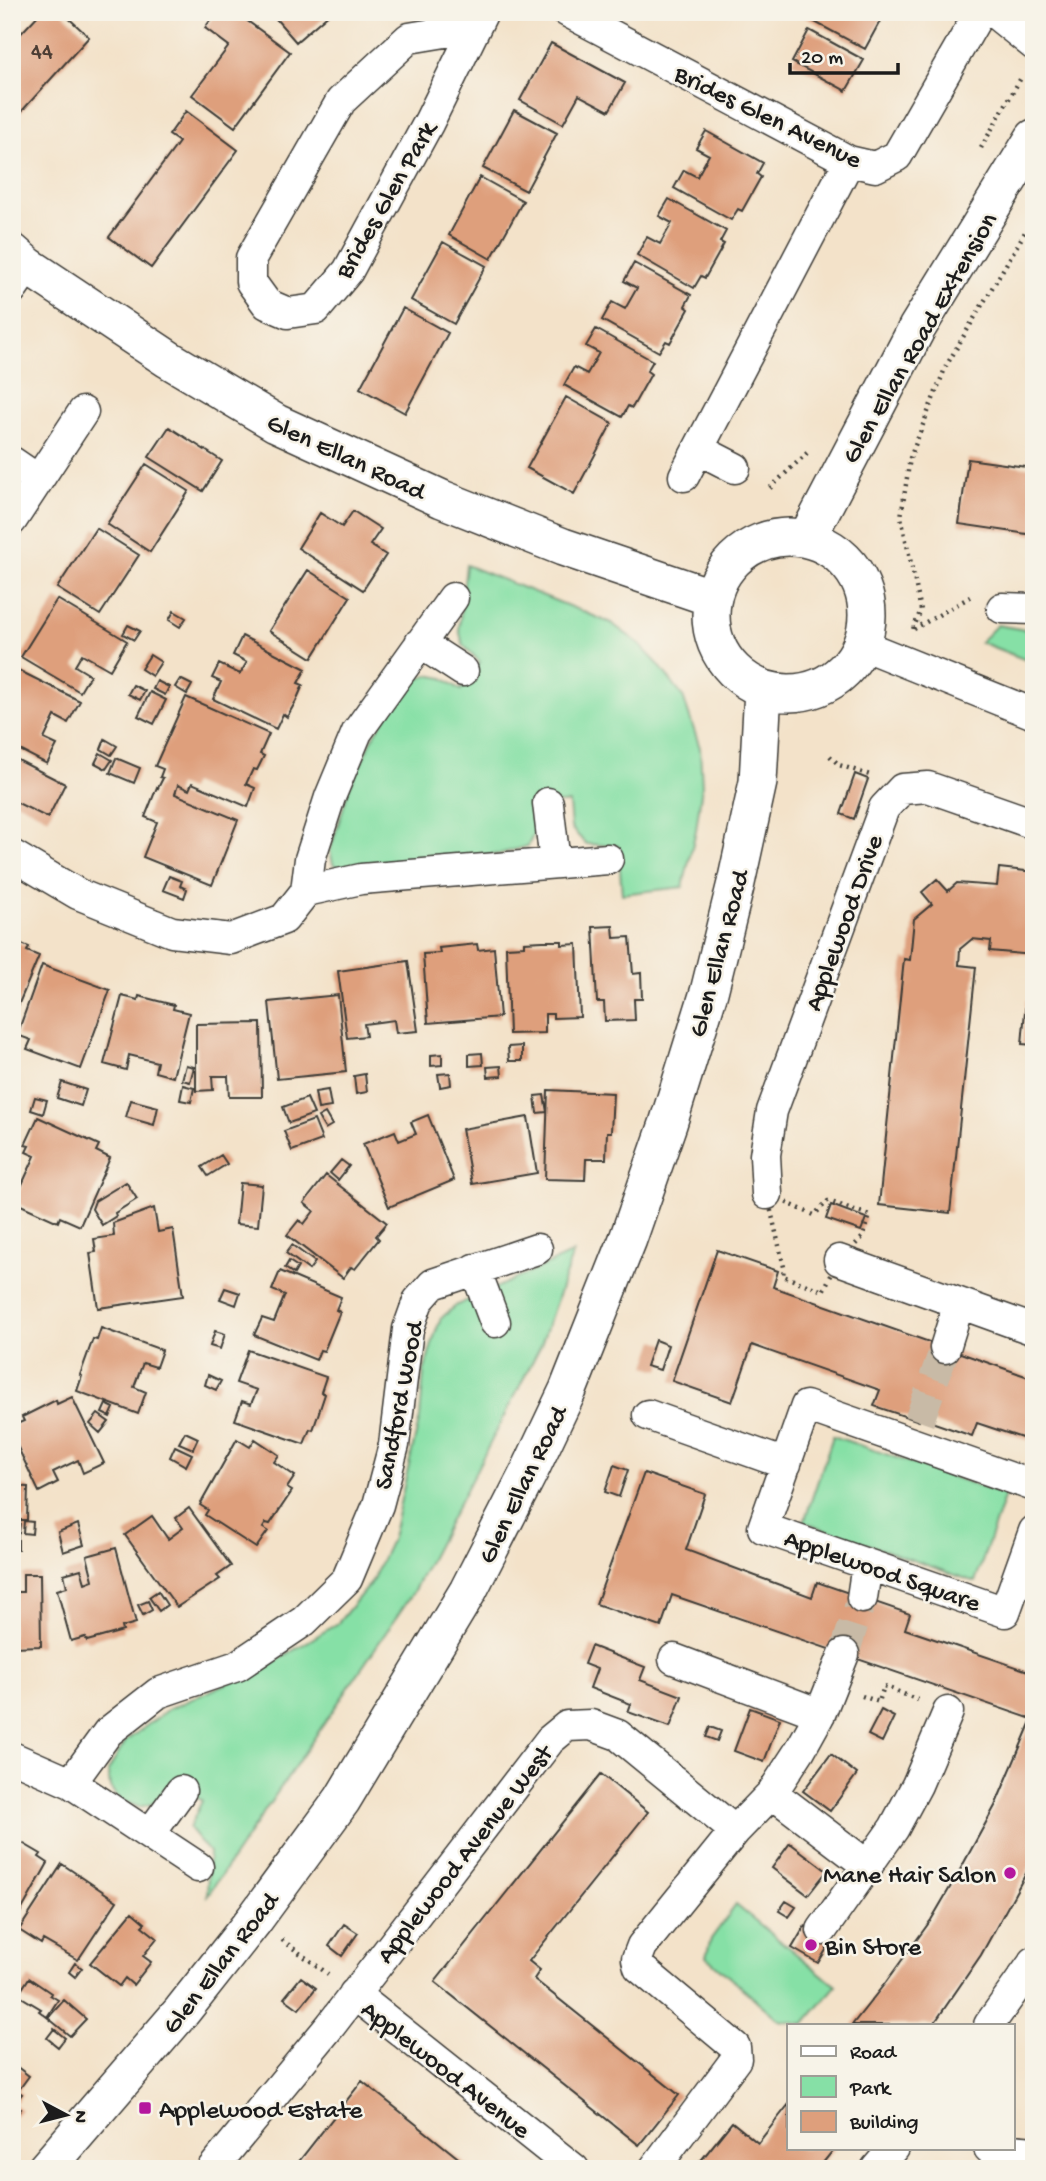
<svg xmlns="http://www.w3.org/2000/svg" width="1046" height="2181" viewBox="0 0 1046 2181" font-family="'Gochi Hand',sans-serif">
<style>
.green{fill:#86e0a6;stroke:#517e61;stroke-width:2}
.building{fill:#de9f7c}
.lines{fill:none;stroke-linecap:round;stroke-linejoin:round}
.minor-tunnel{stroke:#c8baa6;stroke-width:30;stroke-dasharray:30 15;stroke-linecap:butt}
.minor-casing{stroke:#3c3a36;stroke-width:33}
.tertiary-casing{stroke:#3c3a36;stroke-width:40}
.path{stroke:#3c3a36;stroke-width:4.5;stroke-dasharray:2 5;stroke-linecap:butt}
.minor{stroke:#fff;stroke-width:30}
.tertiary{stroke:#fff;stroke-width:37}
.poi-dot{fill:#b5179e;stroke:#f7f3e8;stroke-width:2.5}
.labels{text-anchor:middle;stroke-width:5;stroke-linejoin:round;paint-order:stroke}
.number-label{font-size:23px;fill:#4c3d34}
.street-label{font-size:26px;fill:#1c1c1c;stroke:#f7f3e8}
.poi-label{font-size:26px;fill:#1c1c1c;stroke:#f7f3e8;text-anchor:start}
</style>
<rect width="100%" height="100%" fill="#f7f3e8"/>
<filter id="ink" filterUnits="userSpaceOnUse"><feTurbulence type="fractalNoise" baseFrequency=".0143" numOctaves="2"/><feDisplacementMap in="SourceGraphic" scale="14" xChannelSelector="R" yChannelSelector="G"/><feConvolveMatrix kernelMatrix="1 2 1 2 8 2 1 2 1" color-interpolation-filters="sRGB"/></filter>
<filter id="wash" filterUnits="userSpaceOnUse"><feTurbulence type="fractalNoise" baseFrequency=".00686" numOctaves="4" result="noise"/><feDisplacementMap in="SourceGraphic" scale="28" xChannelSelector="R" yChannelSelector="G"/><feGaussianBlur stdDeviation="1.57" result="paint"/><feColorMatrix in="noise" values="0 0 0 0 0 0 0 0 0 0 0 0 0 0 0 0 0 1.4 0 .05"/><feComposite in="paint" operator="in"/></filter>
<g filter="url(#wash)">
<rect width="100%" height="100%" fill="#f3e2c9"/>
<!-- green -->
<path class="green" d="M466 565 611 623 637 642 658 664 683 697 700 748 702 786 696 830 683 887 622 894 618 846 586 844 571 828 569 803H539L538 825 528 846 499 854 343 870 333 864 330 851 350 786 375 734 396 702 417 680 427 675 443 678 461 690 480 662 463 645 459 629Z
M997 625 1031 631 1034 637V663L980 642Z
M573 1253 541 1345 412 1594 207 1896 209 1852 189 1828 202 1801 175 1785 159 1802 139 1807 119 1800 110 1787 108 1771 126 1741 169 1709 271 1664 338 1623 372 1581 392 1538 420 1417 424 1372 435 1334 441 1318 457 1305Z
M833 1436 1005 1495 975 1582 804 1522Z
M736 1905 836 1986 804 2024 779 2020 706 1957 711 1939Z"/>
<g id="blocks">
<!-- building -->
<path class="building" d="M41 12H62L89 37 12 122V43Z
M216 12H235L290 52 235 127 192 95 229 46 205 28Z
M270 12H331L296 42Z
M796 12H885L865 49Z
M809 30 864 60 846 91 792 62Z
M551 43 625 83 609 111 579 95 563 124 520 100Z
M514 110 557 133 526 191 483 168Z
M186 111 238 150 151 268 109 237 179 142 169 135Z
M706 131 763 163 757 174 761 177 742 211 738 209 731 220 674 188 684 170 697 177 709 155 696 148Z
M480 177 523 201 491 259 449 235Z
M669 199 726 231 720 242 724 244 705 278 701 276 694 288 637 255 647 237 660 244 672 223 659 216Z
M443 242 486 266 454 324 411 300Z
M634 263 691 295 685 306 689 309 670 343 666 341 659 352 602 320 612 302 625 309 637 288 624 281Z
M403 308 448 333 405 413 360 388Z
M596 329 653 361 647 371 651 374 632 408 628 406 622 417 564 385 574 367 587 374 599 353 586 346Z
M566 397 612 423 574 494 527 468Z
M169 427 222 461 203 491 149 457Z
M968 459 1034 468V535L959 524Z
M146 464 189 491 150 552 107 524Z
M353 511 381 529 370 545 386 555 363 590 298 548 320 513 342 527Z
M96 528 139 555 100 615 57 588Z
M308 570 350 597 312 658 269 631Z
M57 599 127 641 110 670 82 654 75 666 90 675 80 692 21 657Z
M174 611 186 618 180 627 169 620Z
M128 625 140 631 134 640 123 634Z
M242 636 306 669 298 683 303 685 296 701 287 717 283 714 276 729 213 699 221 682 212 678 219 664 240 674 247 662 233 655Z
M150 655 161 662 152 676 141 669Z
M16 669 80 701 68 723 55 716 44 739 57 745 47 764 12 746V677Z
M180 679 192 685 187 694 175 687Z
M157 681 169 687 165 695 153 689Z
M133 685 145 691 140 700 128 694Z
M150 692 166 700 154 724 138 716Z
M186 697 269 734 260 754 264 756 257 770 253 769 246 784 255 788 248 807 192 783 189 790 178 785 175 794 238 820 212 885 143 857 157 822 145 817 157 787 158 788 163 778 160 777 163 769 155 766Z
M105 739 117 746 111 755 101 749Z
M100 753 112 760 106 769 95 763Z
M12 757 65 784 48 818 14 801 12 805Z
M116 758 140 768 134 783 110 773Z
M855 774 868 779 854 819 841 814Z
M1034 785V808L1026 806Z
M999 868 1034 872V955L990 951 991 941 972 939 960 949 959 965 976 967 950 1213 879 1205 904 959 910 960 914 919 932 904 922 892 937 879 948 891 957 883 997 886Z
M169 876 182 881 180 886 187 889 184 898 163 890Z
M613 926 614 938 630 937 633 974 641 973 642 999H634L635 1020 605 1021 604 1002H597L593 927Z
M12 940 29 947 27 951 39 956 12 1020Z
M543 941H562V945L577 944 580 1017 553 1018V1014H545V1033L509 1034 506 947 524 946V942Z
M477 944 478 950 494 948 500 1017 428 1023 423 954 440 953 439 948Z
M408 961 418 1031 396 1033 394 1020 364 1024 366 1036 347 1038 338 971Z
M42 965 110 990 81 1069 27 1049 31 1040 17 1035Z
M338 995 346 1072 277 1079 269 1002Z
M122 996 138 1000 139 996 158 1001 174 1005 173 1009 189 1013 173 1077 155 1072 157 1062 129 1055 126 1070 104 1064Z
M1026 1000 1034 1001V1045L1022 1044Z
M261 1023 262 1097H229L228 1076H212L213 1090 196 1091V1024Z
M522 1046V1061H509L508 1047Z
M482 1053 483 1065 469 1066V1054Z
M442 1054V1065L431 1066V1055Z
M186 1065 194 1067 190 1082 182 1080Z
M501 1066 502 1076 488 1077 487 1067Z
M450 1073 451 1085 440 1087 438 1074Z
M365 1074 367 1092 356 1094 354 1076Z
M62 1082 86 1090 81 1106 57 1098Z
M183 1085 194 1088 191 1102 180 1100Z
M328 1090 331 1107 318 1109 315 1092Z
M548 1090 613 1093 611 1132H607L606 1159H586L585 1180 545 1179Z
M544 1095 547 1112 537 1113 535 1096Z
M35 1097 47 1100 43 1114 31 1110Z
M307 1098 314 1114 289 1123 283 1107Z
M131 1100 158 1107 154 1125 126 1117Z
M325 1113 332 1125 325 1129 318 1117Z
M428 1115 454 1180 389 1207 363 1144 395 1131 399 1141 416 1134 411 1122Z
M38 1117 99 1145 96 1151 110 1158 80 1226 60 1217 58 1222 14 1202 35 1156 26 1152 29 1146 25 1145Z
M528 1117 537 1173 472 1184 462 1129Z
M314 1120 322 1140 292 1151 284 1131Z
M221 1155 227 1164 208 1176 202 1167Z
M341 1160 349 1166 338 1180 330 1173Z
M326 1175 387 1223 376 1236 379 1239 355 1269 351 1267 343 1278 287 1235 299 1220 304 1224 314 1211 304 1203Z
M126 1182 137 1199 115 1213 116 1216 102 1225 92 1209 95 1201Z
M240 1183 262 1185 258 1226 236 1224Z
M831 1205 866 1218 861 1231 826 1219Z
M154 1208 158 1232 173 1229 183 1296 98 1308 90 1253 96 1252 94 1239 114 1236 113 1223Z
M292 1245 315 1262 309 1270 286 1253Z
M717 1250 778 1271 773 1287 1034 1379V1442L977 1423 972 1436 920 1418 919 1421 874 1406 880 1390 752 1345 732 1402 672 1381Z
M289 1261 298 1267 294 1274 285 1268Z
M280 1271 341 1297 336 1310 340 1312 324 1351 320 1350 316 1360 254 1335 262 1318 274 1322 285 1295 272 1290Z
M225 1288 240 1293 236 1305 220 1299Z
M101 1328 162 1350 156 1367 143 1363 134 1387 146 1392 138 1414 77 1391 82 1376 80 1375 93 1339 97 1340Z
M215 1331 225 1334 220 1349 210 1346Z
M655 1340 668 1345 660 1370 646 1366Z
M248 1350 326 1377 321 1392 325 1394 313 1430 310 1429 304 1444 235 1420 242 1401 251 1404 257 1390 236 1383Z
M208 1375 221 1381 216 1390 205 1385Z
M72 1397 104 1463 83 1473 78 1460 53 1472 58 1482 39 1492 12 1435V1426L24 1421 22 1417 56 1400 57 1404Z
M106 1404 114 1408 110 1417 102 1413Z
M98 1414 109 1422 100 1433 90 1424Z
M185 1432 198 1438 193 1449 179 1443Z
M237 1439 250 1447 255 1439 279 1455 274 1462 295 1476 287 1488 292 1491 270 1524 266 1523 263 1528 268 1531 256 1548 205 1515 208 1510 200 1505Z
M175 1446 192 1454 186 1466 170 1457Z
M614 1465 628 1470 619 1497 605 1492Z
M644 1473 705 1494 686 1550 812 1597 817 1582 910 1614 905 1629 1034 1673V1859L981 1955 933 2025H852L886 1982 931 1920 955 1879 995 1806 1032 1719 672 1595 661 1627 596 1604Z
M12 1486 28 1487 27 1520H12Z
M189 1508 231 1566 217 1576 220 1579 177 1607 125 1535 152 1516 168 1539 183 1528 176 1518Z
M24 1521 33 1522 32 1534 23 1533Z
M12 1522H20L19 1533 12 1532Z
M78 1524 84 1545 63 1552 58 1532Z
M12 1535H18V1550H12Z
M116 1548 136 1623 122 1627 123 1631 87 1641 85 1637 71 1641 57 1590 67 1587 64 1574 81 1569 85 1583 93 1580 87 1556Z
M23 1574H40L41 1646 12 1647V1592H23Z
M158 1591 167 1605 159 1611 149 1597Z
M148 1601 152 1610 143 1615 138 1605Z
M591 1646 645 1667 640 1680 682 1696 670 1727 628 1712 631 1704 590 1688 597 1669 584 1664Z
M750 1708 780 1719 764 1762 734 1751Z
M881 1710 894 1717 882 1742 868 1735Z
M710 1727 721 1731 717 1741 706 1737Z
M831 1754 857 1774 830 1811 803 1791Z
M601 1774 648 1812 529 1961 540 1970 534 1979 679 2095 639 2145 435 1982Z
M12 1837 41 1854 39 1857 48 1863 16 1920 12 1918Z
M790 1843 827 1871 808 1895 772 1868Z
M62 1864 117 1901 78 1960 43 1940 41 1944 19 1930Z
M786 1901 796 1907 789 1917 779 1911Z
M132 1912 145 1923 142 1926 157 1938 143 1956 151 1962 133 1985 125 1978 119 1986 90 1963Z
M344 1924 358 1933 342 1956 329 1946Z
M805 1926 831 1942 818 1963 792 1948Z
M75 1963 82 1968 75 1977 69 1972Z
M301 1977 316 1988 299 2009 284 1998Z
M29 1978 51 1993 50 1995 58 2000 47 2017 39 2011 41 2009 18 1995Z
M64 2000 86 2019 70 2036 48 2018Z
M54 2029 65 2038 58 2047 47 2038Z
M12 2063 29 2076 18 2091 22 2094 14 2104 21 2109 12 2120Z
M1034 2077V2111L1025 2090Z
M362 2081 472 2169H293Z
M789 2104V2148H835L818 2169H694L732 2122 758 2143Z"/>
</g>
</g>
<g filter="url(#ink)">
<use href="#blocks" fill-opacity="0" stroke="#3c3a36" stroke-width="2"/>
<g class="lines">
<!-- minor-tunnel -->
<path class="minor-tunnel" d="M919 1421 945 1348
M844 1654 862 1598"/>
<!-- minor casing -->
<g class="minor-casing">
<path id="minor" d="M568 12 849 161 875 167 897 156 980 12
M993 12 1034 45
M475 27 409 38 341 101 251 258V282L267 304 288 313 316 309 348 271 429 122 483 12
M12 289 28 266
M698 449 735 468
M12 462 37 479
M684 476 849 161
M12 520 83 412
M1002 608 1034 609
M420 643 463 671
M862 645 1034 714
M548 803 555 863
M12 855 78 894 172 932 231 939 284 919 306 891 361 879 608 859
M306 891 310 859 330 797 357 732 453 598
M767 1194 765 1155 772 1111 884 808 902 789 928 787 1034 824
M839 1260 1034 1330
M475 1269 495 1322
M945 1348 959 1303
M648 1415 786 1464
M1034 1486 806 1406 763 1528 1005 1612 1034 1531
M862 1598 867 1564
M674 1659 820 1714
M12 1757 71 1783 198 1867
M71 1783 108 1732 158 1693 237 1666 304 1621 347 1579 378 1505 394 1445 408 1329 418 1301 433 1284 537 1249
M772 1793 868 1866
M150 1834 181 1791
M822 1930 894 1828 917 1785 948 1712
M354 1994 574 2169
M989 2025 1034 1962
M989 2148 1034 2152
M212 2169 331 2025 550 1740 567 1726 591 1725 618 1735 735 1831
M654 2169 736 2059 735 2047 639 1967 637 1959 642 1946 735 1831 772 1793 800 1750 820 1714 844 1654
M876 2169 894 2148"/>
</g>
<!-- tertiary casing -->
<g class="tertiary-casing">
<path id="tertiary" d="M12 252 28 266 168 359 276 423 442 499 563 547 713 598
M711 615a78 78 0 1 1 156 0a78 78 0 1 1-156 0Z
M807 538 917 328 1034 138
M46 2169 182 2011 254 1920 342 1800 468 1591 531 1468 568 1390 628 1239 668 1124 709 992 736 883 758 782 763 689"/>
</g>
<!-- path -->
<path class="path" d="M981 148 1022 76
M770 488 807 453
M913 629 921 610 901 517 910 458 946 366 1034 217
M914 629 970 597
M830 756 839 765 870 775
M767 1194 814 1215 828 1201 870 1215 863 1237 839 1260 823 1291 783 1276 784 1267Z
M862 1696 879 1702 884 1686 918 1700
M282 1940 328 1974"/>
<!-- minor -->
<use href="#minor" class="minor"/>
<!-- tertiary -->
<use href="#tertiary" class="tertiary"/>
</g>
</g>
<!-- markers -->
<g class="poi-dot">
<circle cx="1010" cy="1873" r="7"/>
<circle cx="811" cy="1945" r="7"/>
<rect x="138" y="2101" width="14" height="14" rx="3.5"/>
</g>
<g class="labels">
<!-- number labels -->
<g class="number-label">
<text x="42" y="57">44</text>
</g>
<!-- street labels -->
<g class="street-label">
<text transform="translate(769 115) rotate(26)" y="9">Brides Glen Avenue</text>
<text transform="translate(384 199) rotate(-60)" y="9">Brides Glen Park</text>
<text transform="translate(918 337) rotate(-60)" y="9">Glen Ellan Road Extension</text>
<text transform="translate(347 455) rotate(25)" y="9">Glen Ellan Road</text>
<text transform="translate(842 922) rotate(-70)" y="9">Applewood Drive</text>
<text transform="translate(717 953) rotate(-75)" y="9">Glen Ellan Road</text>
<text transform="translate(397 1405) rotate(-79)" y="9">Sandford Wood</text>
<text transform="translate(521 1484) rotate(-64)" y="9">Glen Ellan Road</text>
<text transform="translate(883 1569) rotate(19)" y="9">Applewood Square</text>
<text transform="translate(463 1853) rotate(-52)" y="9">Applewood Avenue West</text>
<text transform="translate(219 1962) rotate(-52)" y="9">Glen Ellan Road</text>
<text transform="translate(447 2068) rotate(38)" y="9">Applewood Avenue</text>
</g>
<!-- poi labels -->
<g class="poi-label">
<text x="996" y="1882" text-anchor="end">Mane Hair Salon</text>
<text x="825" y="1954">Bin Store</text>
<text x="159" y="2117">Applewood Estate</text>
</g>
</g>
<!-- margin -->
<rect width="1046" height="2181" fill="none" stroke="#f7f3e8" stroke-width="42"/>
<!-- legend -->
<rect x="787" y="2024" width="228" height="126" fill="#f7f3e8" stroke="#9f9d96" stroke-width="2"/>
<rect x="801" y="2046" width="35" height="10" fill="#ffffff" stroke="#9f9d96" stroke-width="2"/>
<text x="850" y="2058" font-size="21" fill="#1c1c1c">Road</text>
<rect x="801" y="2076" width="35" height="21" fill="#86e0a6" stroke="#9f9d96" stroke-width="2"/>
<text x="850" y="2094" font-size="21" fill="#1c1c1c">Park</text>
<rect x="801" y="2111" width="35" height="21" fill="#de9f7c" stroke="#9f9d96" stroke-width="2"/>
<text x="850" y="2128" font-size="21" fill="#1c1c1c">Building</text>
<!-- north arrow -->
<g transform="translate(66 2115) rotate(97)" stroke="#f7f3e8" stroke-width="5" paint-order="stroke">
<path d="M0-5L12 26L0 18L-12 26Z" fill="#1c1c1c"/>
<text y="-10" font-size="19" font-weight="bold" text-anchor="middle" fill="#1c1c1c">N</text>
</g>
<!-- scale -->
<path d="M790 63v10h108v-10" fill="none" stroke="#1c1c1c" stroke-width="3.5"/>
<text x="801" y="63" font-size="21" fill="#1c1c1c" stroke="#f7f3e8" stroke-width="5" paint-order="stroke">20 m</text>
</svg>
